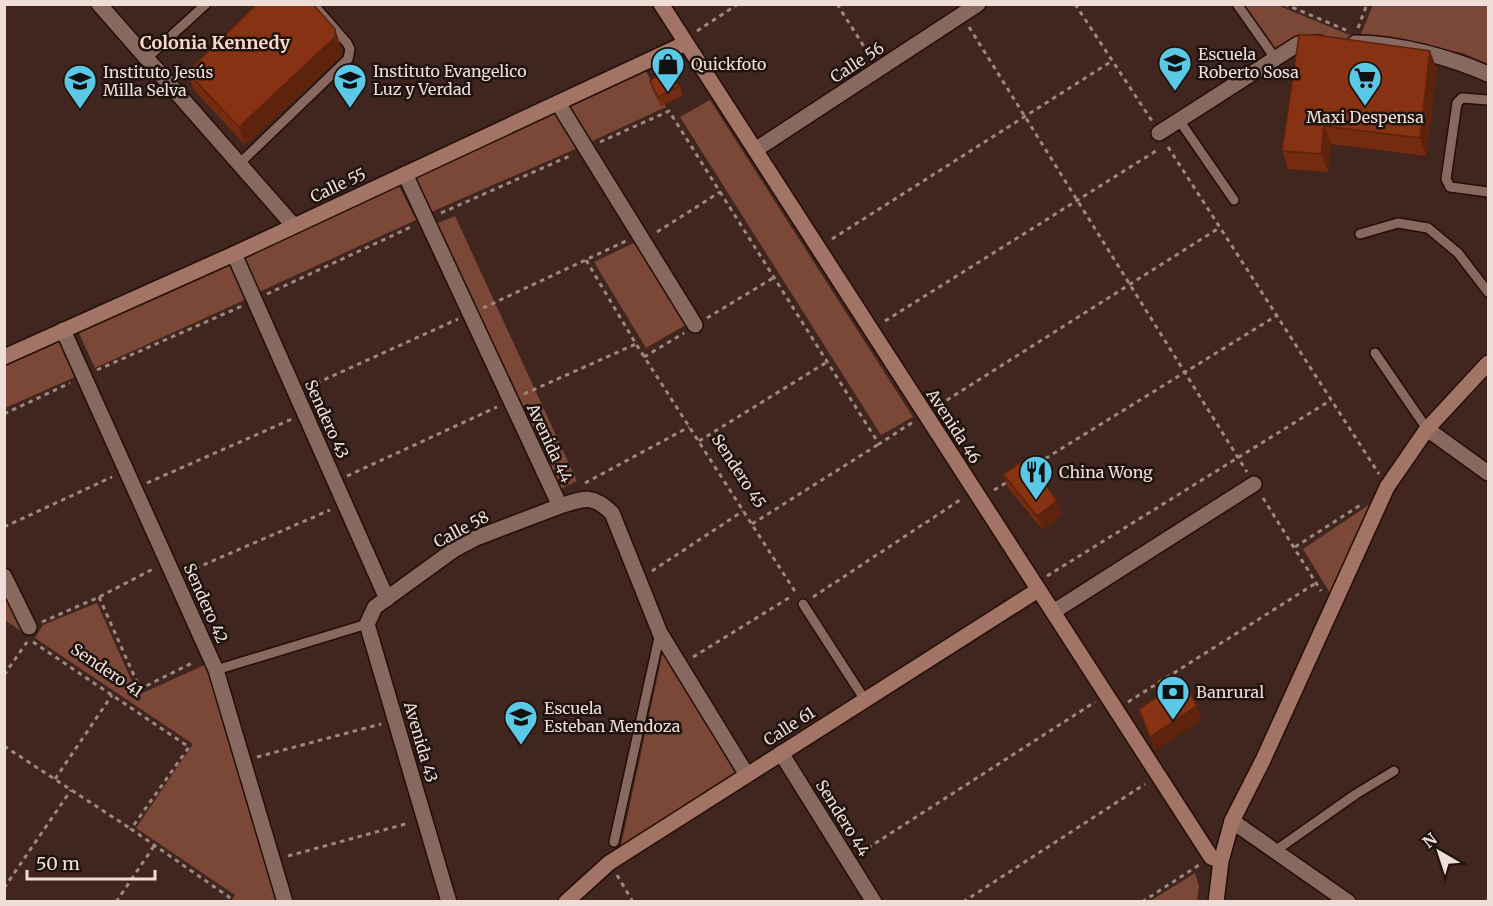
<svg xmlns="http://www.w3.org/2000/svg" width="1493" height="906" viewBox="0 0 1493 906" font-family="Merriweather,serif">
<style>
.park{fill:#7b4736}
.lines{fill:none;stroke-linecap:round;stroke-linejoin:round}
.lane-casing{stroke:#250e07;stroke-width:12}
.street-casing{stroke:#250e07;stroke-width:18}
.secondary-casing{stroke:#250e07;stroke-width:18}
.path{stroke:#9d8881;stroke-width:3;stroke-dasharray:4.5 4.5;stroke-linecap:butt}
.lane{stroke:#87695f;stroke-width:9}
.street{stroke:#87695f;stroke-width:15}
.secondary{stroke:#a17465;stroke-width:15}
.wall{fill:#742b0f}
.shaded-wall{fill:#5e230d}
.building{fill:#873212;stroke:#5e230d;stroke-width:1.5}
.labels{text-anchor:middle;stroke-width:5;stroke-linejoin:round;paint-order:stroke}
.poi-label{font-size:16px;fill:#efddd8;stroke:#1e130f;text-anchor:start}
.street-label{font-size:16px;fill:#efddd8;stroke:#1e130f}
.neighbourhood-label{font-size:18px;font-weight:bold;fill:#f9d7cb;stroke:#1e130f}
</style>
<rect width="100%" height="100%" fill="#40261e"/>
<!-- park -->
<path class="park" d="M1240 5H1277L1352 36 1350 40 1275 52Z
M1373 5H1488V64L1463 53 1361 34Z
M644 68 666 107 588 143 564 105Z
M710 100 913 417 881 435 680 117Z
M555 109 580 147 429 213 412 176Z
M398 184 416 220 257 293 241 258Z
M455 216 577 481 558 490 436 224Z
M638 241 689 323 646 348 594 262Z
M233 263 249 298 95 368 78 331Z
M67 335 84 373 5 408 4 362Z
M1376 500 1330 593 1303 549Z
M4 579 35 626 28 636 5 620Z
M97 603 138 695 218 659 291 901H231L235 895 136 828 193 744 35 638 43 625Z
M663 651 739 773 620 850Z
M1195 873 1199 886 1197 901H1150Z"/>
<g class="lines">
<!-- lane casing -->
<g class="lane-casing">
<path id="lane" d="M1237 4 1275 58
M147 58 206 4
M1488 100 1462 98 1457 103 1446 179 1450 187 1488 192
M1179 120 1234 200
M239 164 348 59 350 49 347 43 313 4
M1360 234 1398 223 1428 228 1458 253 1488 292
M1375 353 1427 429
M803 604 865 700
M216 670 367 624
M614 842 660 633
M1275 851 1356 794 1394 771"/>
</g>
<!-- street casing -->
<g class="street-casing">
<path id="street" d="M99 4 293 225
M1355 43C1398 43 1449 57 1488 74
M558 103 695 325
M1159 133 1298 44 1319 43
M755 150 978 4
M405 174 560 506C585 498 592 494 612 513L660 633 747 775
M234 254 387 599
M63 330 216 670 285 902
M1427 429 1488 473
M4 576 29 627
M1053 612 1254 484
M781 753 874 902
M1232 821 1348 902
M449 902 367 624 375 607 455 549 476 538 560 506"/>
</g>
<!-- secondary casing -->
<g class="secondary-casing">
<path id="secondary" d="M661 4 1211 857 1221 861
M4 357 234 254 686 43
M566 902 609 863 1038 590
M1216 902 1221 861 1232 821 1263 760 1387 487 1427 429 1488 363"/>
</g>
<!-- path -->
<path class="path" d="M837 4 870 56
M1075 4 1152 121
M1284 4 1346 30
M969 27 1247 472
M1358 28 1367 4
M697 31 738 4
M600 142 669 111 879 444 913 422
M1168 147 1379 474
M441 213 572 155
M657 232 720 192
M832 239 1112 61
M586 260 636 344 796 593
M267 294 413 226
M483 308 626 241
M707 318 773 278
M885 321 1159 149
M644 357 684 333
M97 370 242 306
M308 387 458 319
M524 394 636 344
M939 405 1219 228
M4 414 70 383
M699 441 827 362
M1030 468 1276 316
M347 476 497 407
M147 483 292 419
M585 483 689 427
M994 490 1009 481
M1263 498 1321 591
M752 524 879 444
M4 527 112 477
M1295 547 1362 504
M652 571 743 511
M187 572 330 510
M1047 576 1331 400
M99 597 140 689 194 662
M813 597 963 498
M42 622 99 597 155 568
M33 642 189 747 131 829 229 897 226 902
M693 657 792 596
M4 675 27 642
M1128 702 1316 583
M4 746 131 829
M257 757 381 724
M55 779 112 695
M860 853 1095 702
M288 856 409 823
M617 875 633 902
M4 888 71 790
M116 902 154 846
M963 902 1145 784
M1142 902 1199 865"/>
<!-- lane -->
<use href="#lane" class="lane"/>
<!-- street -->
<use href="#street" class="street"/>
<!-- secondary -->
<use href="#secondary" class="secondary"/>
</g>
<!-- wall -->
<path class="wall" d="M335 29 341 47 342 55 245 145 194 90 187 72Z
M1299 35 1437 69 1426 156 1331 144 1328 172 1288 169 1282 151Z
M650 81 679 86 683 95 661 106 653 91Z
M1003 474 1062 515 1043 530 1008 488Z"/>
<!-- shaded-wall -->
<path class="shaded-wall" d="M335 29 341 47 342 55 245 145 239 127Z
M1430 51 1437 69 1426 156 1420 138Z
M1324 126 1331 144 1328 172 1321 154Z
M1057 501 1062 515 1043 530 1037 516Z
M1197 706 1202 720 1155 751 1150 737Z"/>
<!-- building -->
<path class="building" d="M257 4H313L335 29V37L239 127 187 72Z
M1299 35H1316L1430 51 1420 138 1324 126 1321 154 1282 151Z
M666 68 679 86 658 97 650 81Z
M1028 458 1057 501 1037 516 1003 474Z
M1183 680 1197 706 1150 737 1139 709Z"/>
<!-- icons -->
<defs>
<g id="school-pin" transform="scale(1.725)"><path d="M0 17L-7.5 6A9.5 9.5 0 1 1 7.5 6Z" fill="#5bc8e6" stroke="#1e130f"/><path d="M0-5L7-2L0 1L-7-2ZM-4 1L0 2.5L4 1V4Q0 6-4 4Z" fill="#111"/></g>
<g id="shop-pin" transform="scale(1.725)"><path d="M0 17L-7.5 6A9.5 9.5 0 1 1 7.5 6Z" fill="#5bc8e6" stroke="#1e130f"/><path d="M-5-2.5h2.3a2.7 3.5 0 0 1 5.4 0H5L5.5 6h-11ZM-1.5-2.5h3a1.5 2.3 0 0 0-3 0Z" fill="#111"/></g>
<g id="supermarket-pin" transform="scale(1.725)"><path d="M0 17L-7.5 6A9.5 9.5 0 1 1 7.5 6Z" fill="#5bc8e6" stroke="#1e130f"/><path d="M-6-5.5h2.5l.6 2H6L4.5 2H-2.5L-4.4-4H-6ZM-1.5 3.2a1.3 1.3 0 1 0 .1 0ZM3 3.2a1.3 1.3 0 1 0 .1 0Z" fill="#111"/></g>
<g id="restaurant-pin" transform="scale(1.725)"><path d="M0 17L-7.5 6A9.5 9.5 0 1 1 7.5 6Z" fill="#5bc8e6" stroke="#1e130f"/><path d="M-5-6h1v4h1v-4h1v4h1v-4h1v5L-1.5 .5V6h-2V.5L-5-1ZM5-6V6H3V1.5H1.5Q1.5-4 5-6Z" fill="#111"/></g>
<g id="bank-pin" transform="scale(1.725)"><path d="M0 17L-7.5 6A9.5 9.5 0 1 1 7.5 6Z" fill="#5bc8e6" stroke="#1e130f"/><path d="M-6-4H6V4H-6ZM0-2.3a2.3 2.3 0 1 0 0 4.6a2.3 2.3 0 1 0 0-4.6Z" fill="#111"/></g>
</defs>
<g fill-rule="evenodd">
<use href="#school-pin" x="1175" y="63"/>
<use href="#shop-pin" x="668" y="64"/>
<use href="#supermarket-pin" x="1365" y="78"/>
<use href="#school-pin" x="350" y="80"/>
<use href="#school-pin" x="80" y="81"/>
<use href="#restaurant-pin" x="1036" y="472"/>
<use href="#bank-pin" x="1173" y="692"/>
<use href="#school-pin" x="521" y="717"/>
</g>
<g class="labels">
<!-- poi labels -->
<g class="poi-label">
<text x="1198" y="60">Escuela<tspan x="1198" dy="18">Roberto Sosa</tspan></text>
<text x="691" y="70">Quickfoto</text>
<text x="373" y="77">Instituto Evangelico<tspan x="373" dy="18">Luz y Verdad</tspan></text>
<text x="103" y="78">Instituto Jesús<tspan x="103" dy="18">Milla Selva</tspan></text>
<text x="1365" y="123" text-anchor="middle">Maxi Despensa</text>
<text x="1059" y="478">China Wong</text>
<text x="1196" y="698">Banrural</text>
<text x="544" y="714">Escuela<tspan x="544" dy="18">Esteban Mendoza</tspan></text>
</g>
<!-- street labels -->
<g class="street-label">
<text transform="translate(857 62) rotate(-33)" y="6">Calle 56</text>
<text transform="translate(338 185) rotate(-25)" y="6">Calle 55</text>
<text transform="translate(327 419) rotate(66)" y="6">Sendero 43</text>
<text transform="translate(954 426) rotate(57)" y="6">Avenida 46</text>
<text transform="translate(550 443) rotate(65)" y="6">Avenida 44</text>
<text transform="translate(739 471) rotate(57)" y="6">Sendero 45</text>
<text transform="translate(461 529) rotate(-28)" y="6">Calle 58</text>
<text transform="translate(206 603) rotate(66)" y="6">Sendero 42</text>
<text transform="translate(107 670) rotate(34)" y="6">Sendero 41</text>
<text transform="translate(789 726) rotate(-33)" y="6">Calle 61</text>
<text transform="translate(421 742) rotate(74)" y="6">Avenida 43</text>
<text transform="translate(843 818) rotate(58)" y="6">Sendero 44</text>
</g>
<!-- neighbourhood labels -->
<g class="neighbourhood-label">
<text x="215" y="49">Colonia Kennedy</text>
</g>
</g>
<!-- border -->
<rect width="1493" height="906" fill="none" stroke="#efddd8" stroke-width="12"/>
<!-- north arrow -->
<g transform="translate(1439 852) rotate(321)" stroke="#1e130f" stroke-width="4.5" paint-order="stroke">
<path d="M0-4.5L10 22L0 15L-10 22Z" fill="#efddd8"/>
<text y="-9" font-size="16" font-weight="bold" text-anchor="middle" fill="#efddd8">N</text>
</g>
<!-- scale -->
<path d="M27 870v9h128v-9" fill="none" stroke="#efddd8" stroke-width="3"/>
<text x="36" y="870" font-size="18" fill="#efddd8" stroke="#1e130f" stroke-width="4.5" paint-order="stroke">50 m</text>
</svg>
